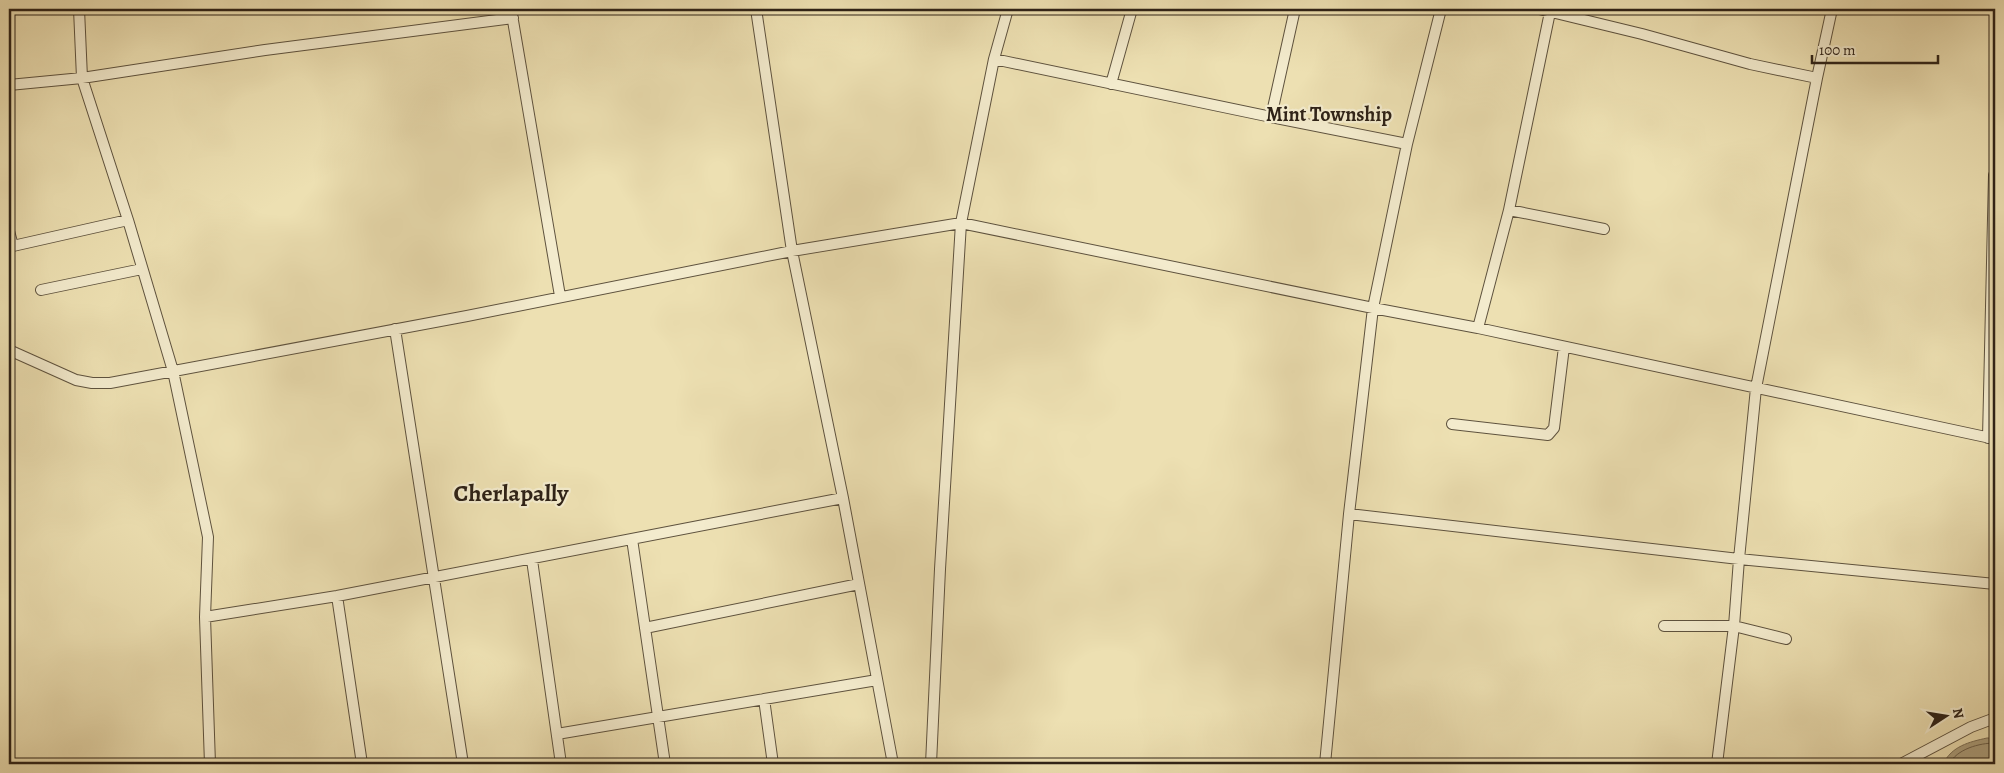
<svg xmlns="http://www.w3.org/2000/svg" width="2004" height="773" viewBox="0 0 2004 773" font-family="Alegreya,serif">
<style>
.water{fill:#ac9f7d;stroke:#7a6d54}
.lines{fill:none;stroke-linecap:round;stroke-linejoin:round}
.shore{stroke:#6d604a;stroke-width:1}
.minor-casing{stroke:#5e523e;stroke-width:12}
.minor{stroke:#f3ebcd;stroke-width:10}
.labels{text-anchor:middle;stroke-width:4.5;stroke-linejoin:round;paint-order:stroke}
.neighbourhood-label{font-size:20px;font-weight:bold;fill:#2e2217;stroke:#f3ebcd}
.district-label{font-size:24px;font-weight:bold;fill:#2e2217;stroke:#f3ebcd}
</style>
<rect width="100%" height="100%" fill="#ede0b2"/>
<filter id="stains"><feTurbulence type="fractalNoise" baseFrequency=".004" numOctaves="4"/><feColorMatrix values="0 0 0 0 .2 0 0 0 0 .09 0 0 0 0 .02 0 0 0 .5 -.17"/></filter>
<radialGradient id="worn" r=".72"><stop offset=".6" stop-color="#630" stop-opacity="0"/><stop offset="1" stop-color="#630" stop-opacity=".3"/></radialGradient>
<!-- water -->
<path class="water" d="M1987 738H1995V764H1943C1952 746 1969 742 1987 738Z"/>
<g class="lines">
<!-- shore -->
<path class="shore" d="M1949 764C1957 749 1979 743 1995 743"/>
<!-- minor casing -->
<g class="minor-casing">
<path id="minor" d="M79 9 82 78 128 220 173 371 208 537 205 617 210 764
M511 9 560 296
M756 9 792 251 843 498 893 764
M1539 9 1642 34 1750 64 1817 78
M994 59 1271 117 1407 144
M1111 84 1132 9
M9 85 82 78 265 50 513 18
M1271 117 1295 9
M1509 210 1604 229
M9 231 13 246 128 220
M41 290 142 269
M1478 328 1509 210 1550 12
M395 329 463 764
M9 350 76 380 92 383H110L467 316 792 251 961 223 1373 308 1478 328 1995 439
M1452 424 1548 435 1554 428 1564 347
M1988 438 1994 175H1995
M1349 514 1739 559 1995 584
M632 539 665 764
M532 560 561 764
M337 596 362 764
M205 617 337 596 843 498
M1664 626H1734L1786 639
M645 628 859 584
M764 699 773 764
M557 734 877 680
M931 764 940 569 961 223 994 59 1008 9
M1325 764 1349 514 1373 308 1407 144 1441 9
M1717 764 1734 626 1739 559 1756 388 1817 78 1832 9
M1901 764 1971 727 1995 718"/>
</g>
<!-- minor -->
<use href="#minor" class="minor"/>
</g>
<g class="labels">
<!-- neighbourhood labels -->
<g class="neighbourhood-label">
<text x="1329" y="121">Mint Township</text>
</g>
<!-- district labels -->
<g class="district-label">
<text x="511" y="501">Cherlapally</text>
</g>
</g>
<!-- margin -->
<rect width="2004" height="773" fill="none" stroke="#ede0b2" stroke-width="30"/>
<rect x="10" y="10" width="1984" height="753" fill="none" stroke="#2e2217" stroke-width="2.5"/>
<rect x="15" y="15" width="1974" height="743" fill="none" stroke="#2e2217"/>
<!-- north arrow -->
<g transform="translate(1946 716) rotate(78)" stroke="#f3ebcd" stroke-width="4" paint-order="stroke">
<path d="M0-4L9 19L0 12L-9 19Z" fill="#2e2217"/>
<text y="-8" font-size="14" font-weight="bold" text-anchor="middle" fill="#2e2217">N</text>
</g>
<!-- scale -->
<path d="M1812 55v8h126v-8" fill="none" stroke="#2e2217" stroke-width="2.5"/>
<text x="1819" y="55" font-size="15" fill="#2e2217" stroke="#f3ebcd" stroke-width="4" paint-order="stroke">100 m</text>
<rect width="100%" height="100%" filter="url(#stains)"/>
<rect width="100%" height="100%" fill="url(#worn)"/>
</svg>
